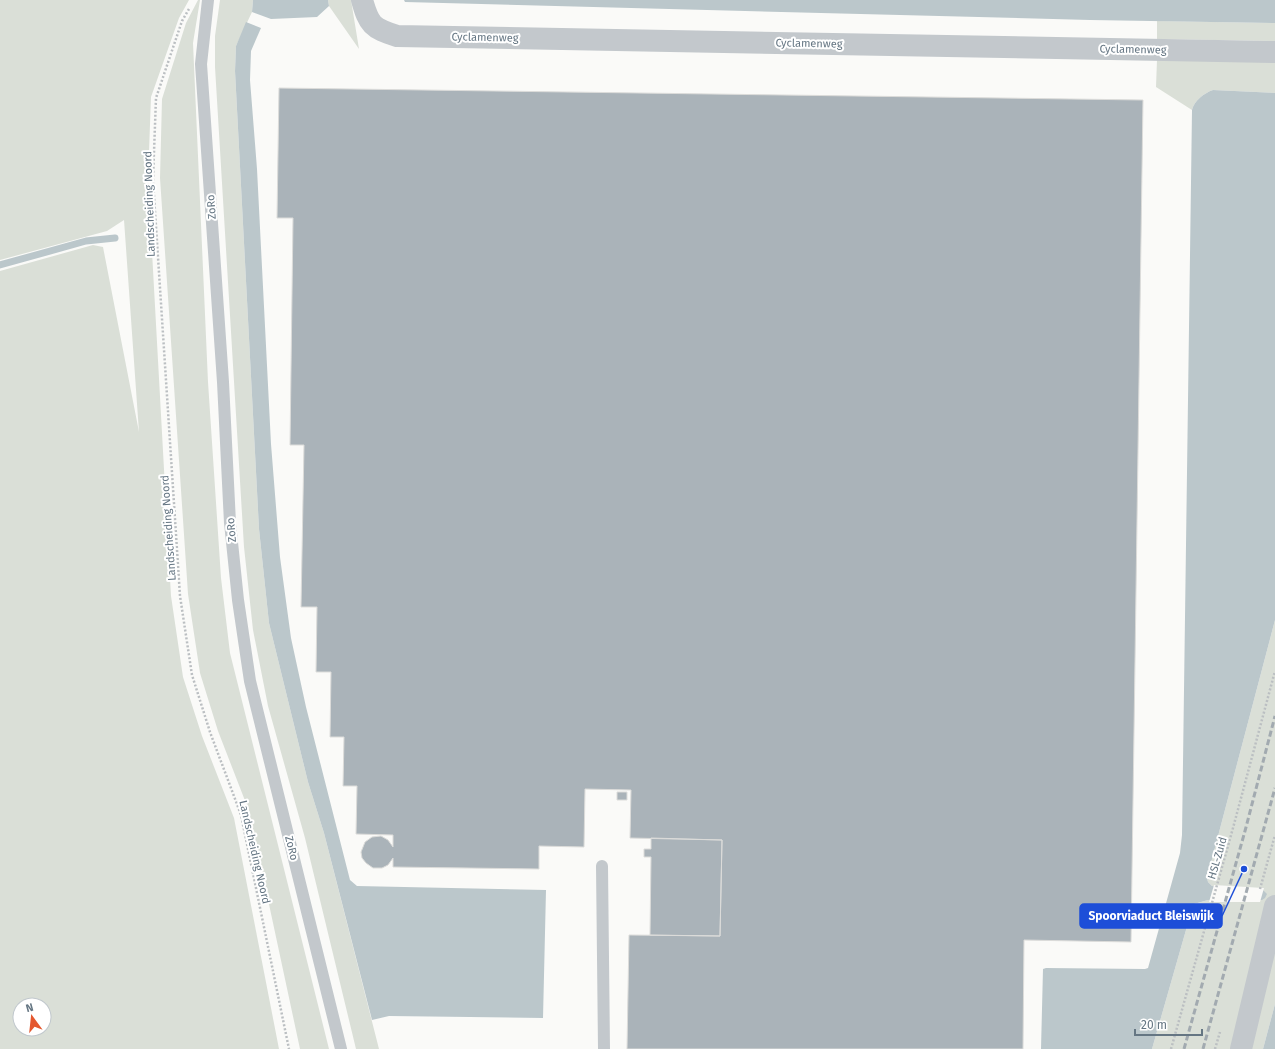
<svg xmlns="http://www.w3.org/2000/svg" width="1275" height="1049" viewBox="0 0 1275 1049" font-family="'Fira Sans',sans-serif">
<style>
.green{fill:#dadfd7;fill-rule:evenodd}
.water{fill:#bbc7cb}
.pier{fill:#fafaf8}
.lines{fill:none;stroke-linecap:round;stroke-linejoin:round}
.stream{stroke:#bbc7cb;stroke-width:7}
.building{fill:#aab3b9;stroke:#dcdcda}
.path{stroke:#bbbfc2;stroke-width:2.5;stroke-dasharray:2 2;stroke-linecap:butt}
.lane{stroke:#c3c8cc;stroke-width:12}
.street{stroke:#c3c8cc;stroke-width:22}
.rail{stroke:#a2aab0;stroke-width:3;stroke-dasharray:6 3;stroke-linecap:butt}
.labels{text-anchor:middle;stroke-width:4;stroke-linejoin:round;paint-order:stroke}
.street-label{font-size:11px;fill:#657683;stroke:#fff}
.leader{fill:none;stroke:#1d4ed8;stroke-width:1.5}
.callout-dot{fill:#1d4ed8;stroke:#fff;stroke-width:1.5}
.callout{fill:#1d4ed8;stroke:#1d4ed8;stroke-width:1.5}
.callout-label{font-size:12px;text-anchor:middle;font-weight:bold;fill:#fff}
</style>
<rect width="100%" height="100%" fill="#fafaf8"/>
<!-- green -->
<path class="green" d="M0 0H189L179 18 151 97 148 179 171 596 183 677 202 736 234 818 279 1049H0V271L93 245 103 247 139 432 124 220 107 231 0 260ZM20 1005H44V1029H20Z
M198 0H200L193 43 208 382 221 578 230 653 329 1049H300L249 811 218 731 200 673 188 594 160 178 162 99 186 23Z
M220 0H253L252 12 236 46 235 71 259 529 269 623 308 782 324 833 379 1049H356L305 838 268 706 253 630 244 547 215 67V36Z
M328 0H351L359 49 329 6Z
M1157 21 1275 23V41L1157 39Z
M1157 60 1275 62V93L1213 90C1204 93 1194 101 1192 110L1156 87Z
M1275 620V1004L1263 1049H1152L1192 909 1194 904 1208 900H1262L1263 890 1212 886 1208 882 1207 878Z"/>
<!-- water -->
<path class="water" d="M253 0H328L329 6 317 17 271 19 252 12Z
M404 0H1275V23L1090 20 405 2Z
M246 22 261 28 251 51 250 80 257 169 271 444 280 557 291 638 306 707 350 880 357 886 546 890 543 1018 389 1016 372 1020 324 833 308 782 269 623 259 529 235 71 236 46Z
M1213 90 1275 93V620L1207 878 1208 882 1212 886 1263 890 1267 894 1265 898 1262 900H1208L1194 904 1192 909 1152 1049H1041L1043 969 1046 968 1145 969 1148 968 1180 853 1182 835 1192 110C1194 101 1204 93 1213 90Z
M1275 1004V1049H1263Z"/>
<!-- pier -->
<path class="pier" d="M1214 885 1263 888H1264L1260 902H1209Z"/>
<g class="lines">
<!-- stream -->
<path class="stream" d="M0 265 86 241 115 238"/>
</g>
<!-- building -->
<path class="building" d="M279 88 1143 100 1131 942 1024 940 1023 1049H627L629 935 720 936 722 840 630 838 631 790 585 789 584 847 539 846V869L393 867V858L388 865 382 868H373L366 863 362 858 361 852 365 842 372 837 381 836 388 840 393 847V835L356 834 357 786H343L344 737H330L331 672H316L317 607H301L304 445H290L293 218H277Z
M617 792H627V800H617Z
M651 838 722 840 720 936 650 935 651 857H644V849H651Z"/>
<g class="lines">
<!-- path -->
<path class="path" d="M189 9 182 21 156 98 153 180 180 596 192 675 210 732 241 815 289 1049
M1260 889 1275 835
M1171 1049 1233 828 1275 671
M1215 1049 1220 1032"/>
<!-- lane -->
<path class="lane" d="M208 0 201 64 223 382 230 523 238 600 250 681 341 1049
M602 866 604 1049"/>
<!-- street -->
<path class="street" d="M362 0C369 25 372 28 397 36L1275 52
M1241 1049 1275 906"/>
<!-- rail -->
<path class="rail" d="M1184 1049 1245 831 1275 716
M1203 1049 1275 788"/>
</g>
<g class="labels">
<!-- street labels -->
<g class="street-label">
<text transform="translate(485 37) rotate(1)" y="4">Cyclamenweg</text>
<text transform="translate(809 43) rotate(1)" y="4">Cyclamenweg</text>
<text transform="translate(1133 49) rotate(1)" y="4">Cyclamenweg</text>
<text transform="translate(149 204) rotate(-92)" y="4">Landscheiding Noord</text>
<text transform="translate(211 207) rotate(-94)" y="4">ZoRo</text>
<text transform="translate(168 528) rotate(-94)" y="4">Landscheiding Noord</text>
<text transform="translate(231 530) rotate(-95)" y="4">ZoRo</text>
<text transform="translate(292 848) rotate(76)" y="4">ZoRo</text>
<text transform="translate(255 852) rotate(77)" y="4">Landscheiding Noord</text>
<text transform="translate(1217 858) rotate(-74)" y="4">HSL-Zuid</text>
</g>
</g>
<!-- callouts -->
<path class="leader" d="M1244 869L1222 916"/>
<circle class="callout-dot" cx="1244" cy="869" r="4"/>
<rect class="callout" x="1080" y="904" width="142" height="24" rx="4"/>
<g class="callout-label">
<text x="1151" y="920">Spoorviaduct Bleiswijk</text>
</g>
<!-- north arrow -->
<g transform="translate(32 1017) rotate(345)"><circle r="19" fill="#ffffff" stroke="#c1c8cd"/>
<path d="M0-3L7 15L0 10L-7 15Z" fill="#e4572e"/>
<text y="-6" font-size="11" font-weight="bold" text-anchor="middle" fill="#657683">N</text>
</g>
<!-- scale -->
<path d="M1135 1029v6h67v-6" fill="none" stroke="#657683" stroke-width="2"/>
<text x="1141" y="1029" font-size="12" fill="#657683" stroke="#ffffff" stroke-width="3" paint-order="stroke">20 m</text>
</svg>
